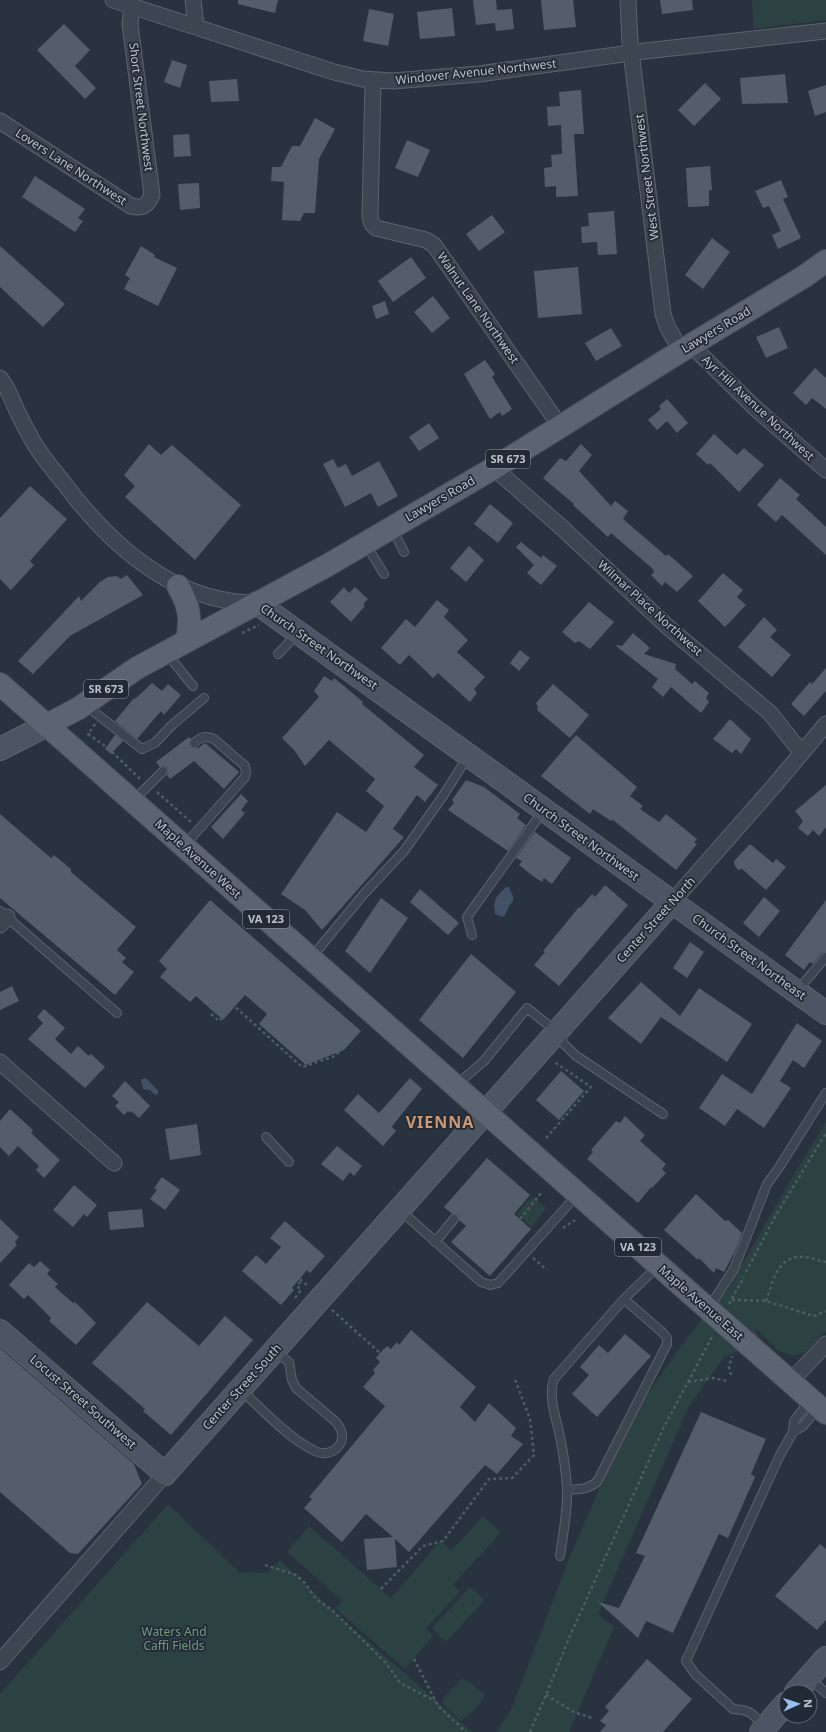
<svg xmlns="http://www.w3.org/2000/svg" width="826" height="1732" viewBox="0 0 826 1732" font-family="'Noto Sans',sans-serif">
<style>
.green{fill:#2c4142}
.water{fill:#415267}
.building{fill:#535e6a}
.lines{fill:none;stroke-linecap:round;stroke-linejoin:round}
.lane-casing{stroke:#5b636d;stroke-width:10}
.street-casing{stroke:#5b636d;stroke-width:17}
.secondary-casing{stroke:#5b636d;stroke-width:24}
.primary-casing{stroke:#474e59;stroke-width:24}
.path{stroke:#4b5e60;stroke-width:2.5;stroke-dasharray:3 3;stroke-linecap:butt}
.lane{stroke:#3d4550;stroke-width:8}
.street{stroke:#3d4550;stroke-width:15}
.secondary{stroke:#4c5563;stroke-width:22}
.primary{stroke:#5b6470;stroke-width:22}
.labels{text-anchor:middle;stroke-width:3.5;stroke-linejoin:round;paint-order:stroke}
.shield{fill:#222a35;stroke:#8c949d;stroke-width:1}
.shield-label{font-size:11px;font-weight:bold;fill:#bac1ca}
.street-label{font-size:12px;fill:#bac1ca;stroke:#222a35}
.park-label{font-size:12px;fill:#73997b;stroke:#222a35}
.district-label{font-size:16px;font-weight:bold;letter-spacing:1px;fill:#cc9873;stroke:#222a35}
</style>
<rect width="100%" height="100%" fill="#293340"/>
<!-- green -->
<path class="green" d="M752 0H826V20L754 29Z
M826 1122V1331C819 1337 811 1348 803 1353 783 1363 767 1339 754 1326L761 1341 724 1357 689 1406 598 1614 614 1627 569 1732H496L511 1710 573 1549 603 1481 635 1412 686 1339 728 1289 796 1171Z
M532 1196 546 1208 532 1227 517 1214Z
M168 1504 239 1572 268 1573 280 1560 332 1610 472 1732H0V1694Z
M483 1516 501 1532 453 1585 460 1591 426 1629 433 1636 405 1669 335 1608 342 1600 287 1552 309 1526 391 1598 440 1541 451 1551Z
M470 1587 485 1600 446 1642 432 1628Z
M462 1679 471 1683 485 1695C478 1707 472 1713 461 1721L443 1704V1698Z"/>
<!-- water -->
<path class="water" d="M506 887H509L513 897V901C507 907 508 912 503 917L495 914C493 898 496 897 506 887Z
M146 1078 158 1091V1094L155 1095 150 1090 143 1089 141 1080 142 1079Z"/>
<!-- building -->
<path class="building" d="M238 0H278L275 13 238 4Z
M473 0H496L497 10 512 9 514 29 496 31 495 23 476 25Z
M541 0H573L576 27 544 30Z
M660 0H692L693 10 662 14Z
M452 8 455 36 420 39 417 12Z
M369 9 394 14 388 46 363 41Z
M64 24 90 50 75 66 96 88 85 99 37 50Z
M172 60 187 65 180 88 164 82Z
M785 74 788 103 742 104 740 78Z
M237 79 239 101 211 102 209 81Z
M705 83 721 99 694 126 678 110Z
M826 85V112L815 116 808 91Z
M581 90 584 134H574L578 196 556 197V186L545 187 544 168 552 167 551 155 562 154 561 125 548 126 547 107 560 106 559 92Z
M315 118 335 129 319 159 315 213H304L300 221 282 220 284 182 271 181 272 167H281L292 146H300Z
M189 134 191 156 174 157 173 135Z
M407 140 430 150 418 177 395 168Z
M710 166 712 190H709V206L688 207 686 168Z
M35 176 85 209 78 218 83 221 75 232 22 197Z
M781 180 788 197 783 199 801 238 778 249 772 235 781 231 769 206 763 208 755 191Z
M199 183 200 208 180 210 178 184Z
M614 211 617 254 598 255 597 242 582 243 581 227 589 226 588 213Z
M492 215 505 232 479 251 466 234Z
M712 238 730 252 703 289 685 275Z
M0 246 65 304 43 327 0 287Z
M141 246 155 255 154 257 177 268 158 306 124 289 130 278 125 275Z
M411 257 426 278 393 302 378 281Z
M578 267 582 314 538 318 534 271Z
M433 296 450 318 432 333 414 312Z
M385 301 389 314 376 319 372 306Z
M779 327 788 348 766 358 756 337Z
M611 328 622 346 596 361 585 343Z
M485 360 495 374 492 377 512 409 502 416 500 412 490 419 464 374Z
M815 368 826 378V409L812 398 806 405 793 393Z
M667 399 688 423 677 433 667 421 657 430 648 420 661 409 659 406Z
M429 423 439 438 419 451 409 437Z
M714 434 737 455 744 448 764 465 739 492 710 463 708 465 696 454Z
M149 444 161 455 172 445 241 505 195 560 125 497 135 486 124 475Z
M581 444 592 455 579 471 611 506 615 501 628 511 623 519 666 556 668 554 693 576 677 592 665 582 662 586 651 575 654 572 653 569 611 533 608 537 573 505 574 504 543 478 560 458 566 461Z
M333 459 338 468 346 464 352 476 379 461 398 496 378 507 371 493 345 507 323 464Z
M780 478 800 495 796 499 826 527V555L782 515 776 522 757 505Z
M30 486 67 519 30 561 34 565 11 590 0 579V518Z
M490 504 513 523 498 543 474 524Z
M521 542 541 558 543 555 557 566 541 585 527 573 534 565 516 547Z
M469 546 484 560 466 582 450 568Z
M723 573 743 590 737 597 746 605 725 627 698 601Z
M127 575 143 595 70 636 33 674 18 661 79 596 81 601 100 582 108 577 117 576 121 579Z
M344 587 349 593 355 587 368 599 363 604 365 606 351 622 330 602Z
M437 600 449 610 444 617 468 640 457 652 485 677 474 689 477 693 470 702 438 673 433 678 409 655 400 665 381 648 406 619 415 627Z
M589 602 614 622 590 649 579 641 575 643 562 632Z
M764 617 777 630 770 637 791 655 772 677 738 647Z
M633 633 650 648 644 654 676 664 675 669 692 684 695 681 709 693 706 698 709 702 701 713 671 687 663 697 652 687 658 679 616 646 617 645 622 646Z
M520 650 530 658 519 671 510 663Z
M826 668V691L804 716 791 704 810 682 812 684Z
M324 676 332 681 334 678 350 691 363 702 362 704 424 755 414 767 438 785 425 802 417 795 393 829 404 837 322 930 305 910 281 894 337 812 366 832 384 806 366 791 375 779 329 740 305 766 294 750 282 738 319 697 314 691Z
M152 683 162 691 168 684 181 695 164 715 161 711 137 739 115 721 134 698 135 699Z
M553 684 589 715 570 738 537 710 538 707 536 703Z
M730 719 751 739 741 754 736 749 732 753 713 739Z
M115 735 123 741 111 754 105 749Z
M576 735 637 787 630 796 643 806 640 809 659 822 666 814 697 839 694 842 697 844 676 870 613 820 611 821 593 809 590 814 541 776Z
M189 737 191 739 189 744 192 748H198L205 743 239 772 224 789 194 761 170 779 167 775 168 772 167 767 164 766 160 767 156 762Z
M466 780 484 787 520 814 517 818 526 825 508 851 448 810 454 803 452 800Z
M826 785V827L819 836 813 830 808 836 798 828 803 821 795 811Z
M241 794 248 801 241 810 245 813 223 839 211 827Z
M0 814 51 858 54 855 71 869V872L136 927 117 950 126 958 122 962 134 972 115 995 0 898Z
M535 832 571 858 552 884 544 878 542 882 533 876 519 865 522 861 516 858Z
M750 844 773 863 776 859 786 867 766 890 742 869 738 870 735 866 734 861Z
M605 885 628 905 559 986 534 965 545 952 543 951 579 907 580 908 592 894 595 897Z
M420 889 459 923 448 935 410 902Z
M764 897 780 911 759 937 743 923Z
M381 898 408 918 370 973 345 951Z
M210 900 361 1031 344 1050 306 1065 259 1024 267 1014 245 995 223 1020 196 996 190 1002 160 977 167 969 159 961Z
M826 900V952L822 953 813 964 810 962 804 970 785 955Z
M690 942 704 952 687 978 673 968Z
M471 954 516 992 463 1058 419 1020Z
M641 982 680 1016 699 988 752 1024 727 1062 661 1017 641 1044 608 1018Z
M12 986 19 1001 0 1010V992Z
M44 1009 65 1028 55 1039 71 1054 78 1046 89 1056 91 1054 105 1067 85 1088 28 1039 43 1023 37 1017Z
M797 1023 822 1041 804 1068 793 1060 780 1081 791 1088 764 1128 737 1109 725 1126 699 1108 722 1074 752 1094Z
M561 1071 584 1091 559 1120 536 1100Z
M410 1078 422 1089 393 1125 392 1127 396 1131 383 1146 344 1110 358 1094 379 1113Z
M125 1081 150 1106 139 1118 131 1111 130 1113 128 1111 124 1115 115 1106 119 1102 112 1096Z
M10 1109 33 1130 31 1133 60 1160 44 1178 36 1170 39 1166 18 1146 9 1156 0 1147V1121Z
M625 1116 645 1135 640 1141 666 1164 662 1169 666 1173 652 1188 651 1187 638 1203 587 1159 593 1152 591 1150 616 1121 620 1123Z
M197 1124 201 1155 170 1160 165 1129Z
M337 1146 362 1166 354 1176 350 1172 343 1181 321 1164Z
M487 1158 530 1195 514 1214 531 1229 490 1276 451 1242 466 1226 459 1220 458 1215 452 1214 444 1207Z
M162 1177 180 1190 165 1210 150 1199 157 1190 154 1188Z
M74 1185 97 1205 87 1217 84 1214 73 1227 53 1210Z
M696 1194 725 1221 728 1220 742 1233 735 1251 724 1272 716 1268 714 1273 699 1258 698 1260 664 1230Z
M142 1209 144 1227 110 1230 108 1212Z
M0 1219 19 1237 15 1242 17 1245 0 1263Z
M285 1221 325 1256 310 1273 307 1270 292 1288 294 1290 281 1305 242 1271 256 1255 266 1264 281 1247 270 1238Z
M40 1261 50 1270 47 1274 58 1284 55 1287 73 1303 75 1302 96 1323 76 1345 49 1321 51 1318 28 1295 24 1299 9 1285 29 1263 34 1267Z
M147 1302 199 1346 225 1316 253 1340 171 1435 143 1411 145 1409 92 1363Z
M411 1330 476 1387 460 1407 475 1422 489 1403 516 1428 511 1436 523 1444 497 1474 485 1465 409 1552 395 1539 397 1567 367 1570 364 1539 393 1537 366 1514 342 1542 304 1508 312 1499 309 1497 385 1406 363 1387 375 1373 373 1370 380 1362 376 1358 380 1353 387 1346 391 1349 397 1342 399 1345Z
M625 1334 651 1356 597 1417 572 1394 589 1375 580 1367 599 1345 608 1353Z
M0 1348 134 1464 142 1484 78 1554 70 1553 0 1492Z
M701 1412 766 1439 751 1474 755 1477 728 1538 719 1534 673 1633 646 1621 638 1638 598 1602 619 1608 645 1556 636 1553Z
M820 1544 826 1549V1620L817 1630 775 1596Z
M647 1659 692 1699 663 1732H600L606 1725 600 1721 609 1711 605 1707Z"/>
<g class="lines">
<!-- lane casing -->
<g class="lane-casing">
<path id="lane" d="M392 528 404 552
M365 543 384 574
M167 654 193 686
M278 654 298 633
M85 705 142 749 155 743 172 725 204 698
M134 800 163 771
M184 846 245 777 246 772 245 766 214 739C205 735 201 737 194 743
M0 911 117 1013
M472 935 467 917 543 811
M311 958 363 895 404 851 443 796 468 756
M797 991 826 957
M455 1086 484 1061 527 1008 557 1032 564 1044 575 1055 663 1114
M266 1137 289 1162
M400 1210 481 1282 491 1285 498 1283 577 1195
M435 1242 454 1219
M708 1309 734 1269 767 1184 778 1169 826 1093
M241 1390C262 1409 289 1439 315 1451 324 1456 337 1452 341 1442 344 1435 340 1427 336 1422L296 1388 292 1380 289 1362 274 1351
M793 1432 803 1426 818 1408
M567 1490C579 1489 587 1490 597 1482L667 1344V1338L663 1333 624 1299
M560 1556C563 1534 568 1511 567 1488 566 1473 564 1457 561 1442 558 1422 547 1398 554 1379L624 1299 658 1266
M809 1678 826 1693
M764 1727C753 1714 751 1710 733 1709L695 1674 686 1661 779 1457 793 1432 794 1421 810 1400"/>
</g>
<!-- street casing -->
<g class="street-casing">
<path id="street" d="M113 0 334 72 363 79 393 81 479 74 645 51 826 31
M193 0 196 26
M628 0 630 43 663 314 668 328 681 351
M373 81 370 217 372 224 376 228 426 240 434 245 560 426
M0 121 131 206C142 209 147 206 152 195L130 24 132 6
M691 345 754 407 826 470
M0 378C9 389 12 401 18 413 24 425 30 437 37 448 45 460 54 471 63 482 110 545 173 603 256 603
M494 468 560 526 669 628 770 713 802 753
M672 902 774 786 826 724
M0 925 7 917
M0 1062 114 1163
M790 1382 826 1344
M0 1662 165 1474"/>
</g>
<!-- secondary casing -->
<g class="secondary-casing">
<path id="secondary" d="M257 603 826 1013
M0 749 47 725
M0 1331 165 1474 672 902
M796 1692 826 1658
M761 1732 786 1703"/>
</g>
<!-- primary casing -->
<g class="primary-casing">
<path id="primary" d="M178 586C190 607 191 618 187 641
M0 684 826 1413
M47 725 79 708 137 668 328 565 494 468 681 351 805 276 826 261"/>
</g>
<!-- path -->
<path class="path" d="M242 633 259 625
M95 724 88 734 109 749 140 779
M157 792 192 823
M211 1014 219 1021 233 1005 302 1067 335 1056 360 1030
M546 1138 591 1087 553 1061
M520 1219 542 1192
M563 1228 575 1220
M533 1258 547 1270
M746 1272 776 1215 826 1133
M300 1279 308 1286
M295 1298 301 1290 297 1286 302 1280
M732 1300 766 1301 814 1316 826 1311
M766 1301C773 1282 777 1254 805 1257 812 1258 819 1261 826 1262
M729 1304 744 1277
M332 1310 380 1353
M731 1375 729 1367 732 1356
M688 1382 714 1378 726 1381
M265 1565 296 1575 305 1583 316 1599 332 1610 386 1663 400 1683 435 1701
M381 1589 423 1546 443 1541 489 1479 512 1478 534 1455 530 1419 514 1377
M414 1659 438 1706 466 1732
M546 1695 574 1712 592 1718
M530 1732 546 1695 569 1638 663 1429 713 1335"/>
<!-- lane -->
<use href="#lane" class="lane"/>
<!-- street -->
<use href="#street" class="street"/>
<!-- secondary -->
<use href="#secondary" class="secondary"/>
<!-- primary -->
<use href="#primary" class="primary"/>
</g>
<g class="labels">
<!-- shield labels -->
<g class="shield">
<rect x="486" y="450" width="44" height="18" rx="3"/>
<rect x="84" y="680" width="44" height="18" rx="3"/>
<rect x="243" y="910" width="46" height="18" rx="3"/>
<rect x="615" y="1238" width="46" height="18" rx="3"/>
</g>
<g class="shield-label">
<text x="508" y="463">SR 673</text>
<text x="106" y="693">SR 673</text>
<text x="266" y="923">VA 123</text>
<text x="638" y="1251">VA 123</text>
</g>
<!-- street labels -->
<g class="street-label">
<text transform="translate(476 72) rotate(-6)" y="4">Windover Avenue Northwest</text>
<text transform="translate(141 107) rotate(83)" y="4">Short Street Northwest</text>
<text transform="translate(71 167) rotate(33)" y="4">Lovers Lane Northwest</text>
<text transform="translate(647 177) rotate(-97)" y="4">West Street Northwest</text>
<text transform="translate(478 308) rotate(55)" y="4">Walnut Lane Northwest</text>
<text transform="translate(716 330) rotate(-31)" y="4">Lawyers Road</text>
<text transform="translate(758 408) rotate(43)" y="4">Ayr Hill Avenue Northwest</text>
<text transform="translate(440 499) rotate(-30)" y="4">Lawyers Road</text>
<text transform="translate(650 608) rotate(42)" y="4">Wilmar Place Northwest</text>
<text transform="translate(319 647) rotate(35)" y="4">Church Street Northwest</text>
<text transform="translate(581 837) rotate(36)" y="4">Church Street Northwest</text>
<text transform="translate(198 859) rotate(42)" y="4">Maple Avenue West</text>
<text transform="translate(656 920) rotate(-48)" y="4">Center Street North</text>
<text transform="translate(749 957) rotate(36)" y="4">Church Street Northeast</text>
<text transform="translate(701 1303) rotate(41)" y="4">Maple Avenue East</text>
<text transform="translate(242 1387) rotate(-48)" y="4">Center Street South</text>
<text transform="translate(83 1402) rotate(41)" y="4">Locust Street Southwest</text>
</g>
<!-- park labels -->
<g class="park-label">
<text x="174" y="1636">Waters And<tspan x="174" dy="14">Caffi Fields</tspan></text>
</g>
<!-- district labels -->
<g class="district-label">
<text x="440" y="1128">VIENNA</text>
</g>
</g>
<!-- north arrow -->
<g transform="translate(798 1704) rotate(87)"><circle r="19" fill="#222a35" stroke="#5f6671"/>
<path d="M0-3L7 15L0 10L-7 15Z" fill="#9abdef"/>
<text y="-6" font-size="11" font-weight="bold" text-anchor="middle" fill="#bac1ca">N</text>
</g>
</svg>
